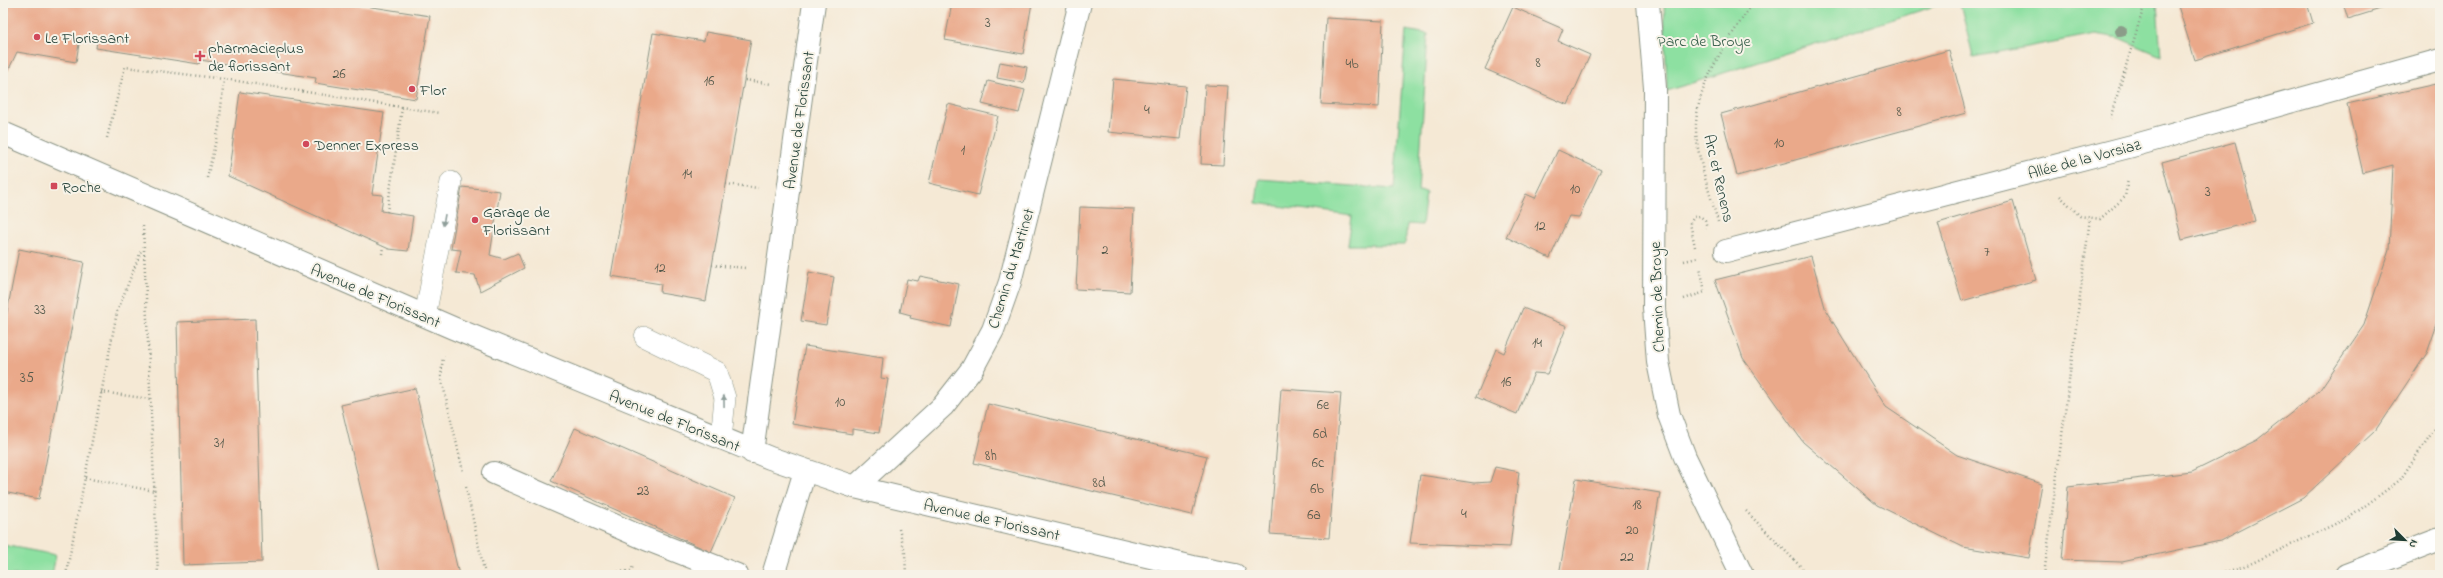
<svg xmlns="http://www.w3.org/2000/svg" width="2443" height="578" viewBox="0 0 2443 578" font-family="'Indie Flower',sans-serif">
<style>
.green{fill:#8de0a1;stroke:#568e6a}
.building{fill:#eaa98a}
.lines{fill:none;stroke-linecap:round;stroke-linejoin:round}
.service-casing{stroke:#8a9384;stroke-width:22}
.minor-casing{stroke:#8a9384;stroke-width:24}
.path{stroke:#8a9384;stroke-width:2.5;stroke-dasharray:1 3;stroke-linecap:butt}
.service{stroke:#fff;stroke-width:21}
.minor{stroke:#fff;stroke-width:22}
.tree{fill:#8b9d89}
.oneway{fill:#8f9e9a}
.poi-dot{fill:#d1495b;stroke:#f7f3e8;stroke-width:1.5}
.labels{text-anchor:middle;stroke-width:4;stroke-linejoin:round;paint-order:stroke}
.number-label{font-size:14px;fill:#52584a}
.poi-label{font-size:16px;fill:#1f3d34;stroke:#f7f3e8;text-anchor:start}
.park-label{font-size:16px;fill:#355e4a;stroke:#f7f3e8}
.street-label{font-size:16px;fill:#1f3d34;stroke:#f7f3e8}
</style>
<rect width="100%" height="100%" fill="#f7f3e8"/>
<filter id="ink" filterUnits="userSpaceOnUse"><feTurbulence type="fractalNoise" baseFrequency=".025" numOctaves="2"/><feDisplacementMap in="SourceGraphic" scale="8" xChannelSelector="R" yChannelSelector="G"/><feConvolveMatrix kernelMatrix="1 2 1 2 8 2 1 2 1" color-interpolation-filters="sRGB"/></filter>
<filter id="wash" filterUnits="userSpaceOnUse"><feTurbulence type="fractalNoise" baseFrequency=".012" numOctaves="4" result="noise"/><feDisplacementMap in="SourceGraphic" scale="16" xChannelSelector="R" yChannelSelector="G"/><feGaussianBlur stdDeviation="0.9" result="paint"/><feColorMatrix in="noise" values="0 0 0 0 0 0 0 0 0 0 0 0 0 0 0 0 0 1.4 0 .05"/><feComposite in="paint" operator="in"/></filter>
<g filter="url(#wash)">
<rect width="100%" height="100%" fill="#f5e9d5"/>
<!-- green -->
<path class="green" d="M1664 3H1944L1667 91Z
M1960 3H2157L2161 56 2119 38 2096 34 1973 57Z
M1406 30 1428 34 1418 191 1426 192 1422 225 1407 224 1405 245H1348L1352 216 1256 203 1259 179 1394 189Z
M3 545 56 555 52 575H3Z"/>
<g id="blocks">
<!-- building -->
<path class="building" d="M3 3 308 5V3H347L430 16 416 99 315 83 316 78 200 60 199 64 96 48 97 41 80 38 76 62 17 52 8 71 3 69Z
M952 3H1032L1023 54 945 40Z
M2177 3H2307L2313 23 2195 60Z
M2343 3H2400L2348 19Z
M1513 7 1563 29 1558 41 1590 55 1568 105 1485 69Z
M1326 18 1383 21 1379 107 1321 104Z
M706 32 751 40 706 301 660 293 661 284 611 276 653 33 704 41Z
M1949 50 1966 113 1737 176 1721 114Z
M1000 62 1027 67 1024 83 997 78Z
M1113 79 1186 86 1180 139 1108 132Z
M988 81 1025 90 1019 113 982 104Z
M2440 83V316L2427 353 2375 431 2303 498 2220 541 2122 562 2062 560 2068 487 2192 472 2257 440 2319 391 2364 325 2389 250 2393 165 2363 173 2347 104Z
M1205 85 1228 86 1223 165 1201 164Z
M240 92 384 113 372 194 383 195 381 211 413 216 408 251 389 249 228 176Z
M948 104 998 116 978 195 929 183Z
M2235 142 2255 221 2182 240 2162 162Z
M1558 150 1601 170 1579 217 1569 216 1550 258 1506 237 1526 194 1535 198Z
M462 187 500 191 490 255 504 259 518 253 524 268 480 291 475 275 456 273 461 250 451 249Z
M2013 201 2036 280 1962 301 1938 223Z
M1080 207 1134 209 1130 292 1076 289Z
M19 249 84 262 39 499 3 492V333Z
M1811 256 1826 311 1886 407 1957 455 2042 484 2029 558 1963 547 1877 505 1803 442 1743 358 1715 280Z
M809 272 834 277 826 325 801 321Z
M920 276 959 284 951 327 910 318 911 315 900 312 907 279 918 281Z
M1523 308 1567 326 1547 374 1534 373 1517 414 1476 397 1496 349 1504 353Z
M255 319 262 562 183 565 177 322Z
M805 346 883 358 881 378 888 379 879 433 852 429V434L792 424Z
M415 388 424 426 459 575H381L341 405Z
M1281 389 1341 393 1329 538 1270 534Z
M988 404 1207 456 1192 515 974 463Z
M575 428 735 498 711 552 551 481Z
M1495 467 1519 472 1510 547 1410 543 1420 475 1474 483 1490 482Z
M1576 479 1660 493 1646 575H1559Z"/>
</g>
</g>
<g filter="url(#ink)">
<use href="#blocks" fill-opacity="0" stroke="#8a9384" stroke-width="1"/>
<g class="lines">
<!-- service casing -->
<g class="service-casing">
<path id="service" d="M425 316 451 182
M645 337 717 372 725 398 721 439"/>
</g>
<!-- minor casing -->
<g class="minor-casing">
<path id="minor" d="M1648 3 1655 88 1654 308 1658 362 1669 415 1685 457 1742 575
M3 133 453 328 770 458 855 487 1193 567 1235 575
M1726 251 2132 146 2440 60
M752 452 814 3
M494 473 646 539 737 575
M855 487 943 406 972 369 993 330 1010 282 1080 3
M773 575 805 471
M2346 575 2440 539"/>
</g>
<!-- path -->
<path class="path" d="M1680 3H1689
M373 7V3
M745 80 772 84
M2110 119 2145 3
M107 138 125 67 224 79 439 113
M207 178 219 127 224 79
M726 184 758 188
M2060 196 2080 216 2100 219 2125 197 2128 179
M387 212 402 108
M1718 222C1710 193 1695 153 1696 124 1698 81 1730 37 1753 3
M143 226 158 575
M1695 247 1690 223 1694 217 1700 216 1705 220 1707 228
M382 254 383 246
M1684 261 1698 258
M712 265 746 268
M1684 299 1705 292 1700 267
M443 356 441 376 463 471
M101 392 150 399
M85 478 154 491
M466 487 485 575
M1746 511 1809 575
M899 529 905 553 906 575
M66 575 117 312 141 251
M558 575 631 571 633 566
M2044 575 2090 218
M2217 575 2250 564 2350 517 2400 480 2440 421"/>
<!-- service -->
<use href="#service" class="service"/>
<!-- minor -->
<use href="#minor" class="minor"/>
</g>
<!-- trees -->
<circle class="tree" cx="2121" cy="31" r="6"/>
<!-- one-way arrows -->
<defs><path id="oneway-solid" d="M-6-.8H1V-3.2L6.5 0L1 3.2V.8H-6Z"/></defs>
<g class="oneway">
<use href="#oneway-solid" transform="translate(444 220) rotate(100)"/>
<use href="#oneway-solid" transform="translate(724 401) rotate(-91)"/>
</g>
</g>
<!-- markers -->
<g class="poi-dot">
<circle cx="37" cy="37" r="4"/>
<path d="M198 50h4v4h4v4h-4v4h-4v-4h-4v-4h4z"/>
<circle cx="412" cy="89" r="4"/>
<circle cx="306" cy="144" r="4"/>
<rect x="50" y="182" width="8" height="8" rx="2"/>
<circle cx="475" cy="220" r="4"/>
</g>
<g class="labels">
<!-- number labels -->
<g class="number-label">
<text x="988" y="27">3</text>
<text x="1538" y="67">8</text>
<text x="1352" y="68">4b</text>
<text x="339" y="78">26</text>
<text x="709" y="85">16</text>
<text x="1147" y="114">4</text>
<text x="1899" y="116">8</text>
<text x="1779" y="147">10</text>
<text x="963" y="154">1</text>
<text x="687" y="178">14</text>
<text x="1575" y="193">10</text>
<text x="2208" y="196">3</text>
<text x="1540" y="230">12</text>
<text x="1105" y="254">2</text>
<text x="1987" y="256">7</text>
<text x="660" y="272">12</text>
<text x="40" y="314">33</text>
<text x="1537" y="347">14</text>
<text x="27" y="382">35</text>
<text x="1506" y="386">16</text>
<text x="840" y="406">10</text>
<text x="1323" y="409">6e</text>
<text x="1320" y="438">6d</text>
<text x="219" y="447">31</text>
<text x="991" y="460">8h</text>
<text x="1318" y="467">6c</text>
<text x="1099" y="487">8d</text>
<text x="1317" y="493">6b</text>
<text x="643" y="495">23</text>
<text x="1637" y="509">18</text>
<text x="1464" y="518">4</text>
<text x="1314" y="519">6a</text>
<text x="1632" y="534">20</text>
<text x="1627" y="561">22</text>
</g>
<!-- poi labels -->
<g class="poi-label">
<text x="45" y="43">Le Florissant</text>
<text x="208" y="53">pharmacieplus<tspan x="208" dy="18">de florissant</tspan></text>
<text x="420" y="95">Flor</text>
<text x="314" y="150">Denner Express</text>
<text x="62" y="192">Roche</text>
<text x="483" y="217">Garage de<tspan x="483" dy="18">Florissant</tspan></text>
</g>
<!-- park labels -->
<g class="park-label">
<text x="1704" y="46">Parc de Broye</text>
</g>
<!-- street labels -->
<g class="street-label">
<text transform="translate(798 120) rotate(-82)" y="6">Avenue de Florissant</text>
<text transform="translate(2084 158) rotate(-15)" y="6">Allée de la Vorsiaz</text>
<text transform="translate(1720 178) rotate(77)" y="6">Arc et Renens</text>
<text transform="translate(1010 268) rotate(-73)" y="6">Chemin du Martinet</text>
<text transform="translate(376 295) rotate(23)" y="6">Avenue de Florissant</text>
<text transform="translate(1656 297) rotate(-92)" y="6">Chemin de Broye</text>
<text transform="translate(675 420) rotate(22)" y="6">Avenue de Florissant</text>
<text transform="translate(992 519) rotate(13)" y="6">Avenue de Florissant</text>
</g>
</g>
<!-- margin -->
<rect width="2443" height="578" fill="none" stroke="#f7f3e8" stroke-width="16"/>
<!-- north arrow -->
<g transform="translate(2405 540) rotate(114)" stroke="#f7f3e8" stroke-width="3" paint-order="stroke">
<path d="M0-3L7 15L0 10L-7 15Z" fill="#1f3d34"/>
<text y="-6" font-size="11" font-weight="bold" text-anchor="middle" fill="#1f3d34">N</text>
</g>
</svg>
